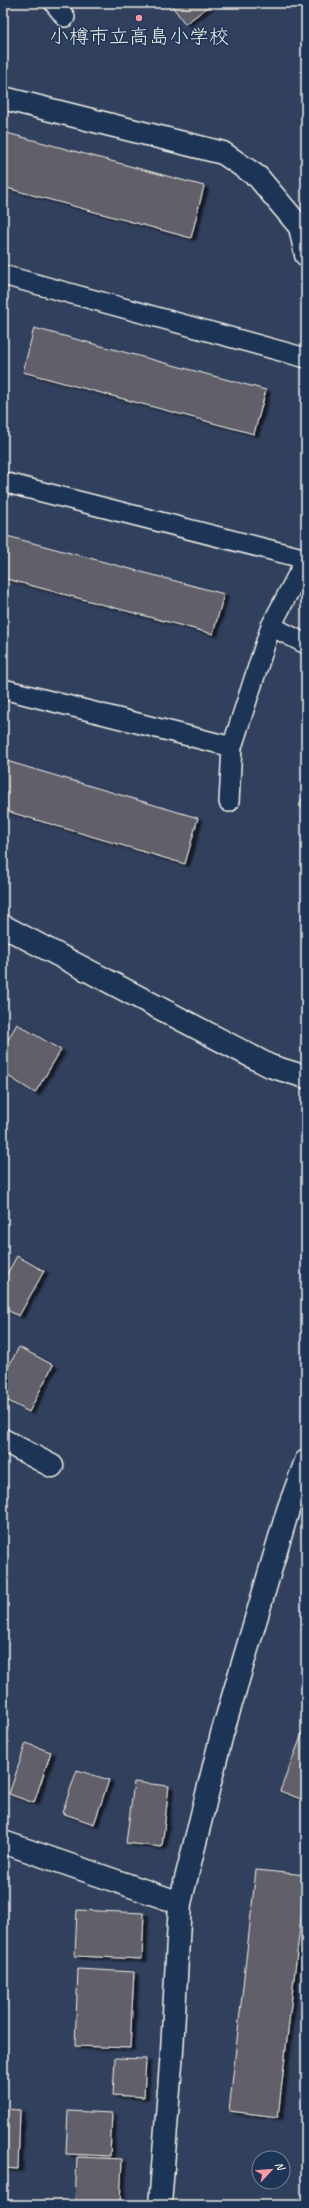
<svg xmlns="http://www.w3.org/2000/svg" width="309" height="2208" viewBox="0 0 309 2208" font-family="Caveat,'Klee One',sans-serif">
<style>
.building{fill:#605e6a;stroke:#f4f1e8;filter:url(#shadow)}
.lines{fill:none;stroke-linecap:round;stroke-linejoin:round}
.service-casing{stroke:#f4f1e8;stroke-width:22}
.minor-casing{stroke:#f4f1e8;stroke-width:25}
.tertiary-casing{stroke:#f4f1e8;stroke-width:25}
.service{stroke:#1d3557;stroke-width:19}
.minor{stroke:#1d3557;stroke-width:22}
.tertiary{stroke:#1d3557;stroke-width:22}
.poi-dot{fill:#ff9aa2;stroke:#1d3557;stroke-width:1.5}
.labels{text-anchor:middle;stroke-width:3;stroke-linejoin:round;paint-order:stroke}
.poi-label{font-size:20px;fill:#f4f1e8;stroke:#1d3557}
</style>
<defs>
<filter id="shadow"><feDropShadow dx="4.5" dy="2.5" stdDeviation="1" flood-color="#0009"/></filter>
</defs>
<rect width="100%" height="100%" fill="#31415d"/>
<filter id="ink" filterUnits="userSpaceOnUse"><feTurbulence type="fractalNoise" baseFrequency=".025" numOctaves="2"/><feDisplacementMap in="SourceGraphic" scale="8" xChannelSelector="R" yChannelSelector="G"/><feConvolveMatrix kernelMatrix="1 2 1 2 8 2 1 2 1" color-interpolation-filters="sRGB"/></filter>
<g filter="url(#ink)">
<!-- building -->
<path class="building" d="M170 3H214L185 24Z
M3 132 204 186 191 238 3 187Z
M34 328 266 390 254 434 23 372Z
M3 535 224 594 213 634 3 578Z
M3 760 198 818 185 864 3 810Z
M306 790V809L299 806Z
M17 1024 61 1050 35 1093 3 1073V1048Z
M17 1256 44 1271 19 1316 3 1308V1281Z
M19 1347 53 1365 29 1412 3 1398V1377Z
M306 1724V1801L280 1791Z
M26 1743 51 1752 34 1803 9 1794Z
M77 1770 109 1780 94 1824 62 1813Z
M134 1782 169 1786 162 1847 126 1843Z
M256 1870 306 1875 278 2117 229 2111Z
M77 1910 144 1913 142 1959 75 1956Z
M78 1969 134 1972 130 2048 75 2046Z
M115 2058 146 2059 144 2097 113 2095Z
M3 2109 20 2110 18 2169 3 2168Z
M68 2111 112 2113 110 2156 66 2154Z
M77 2157 122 2159 120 2204 75 2202Z"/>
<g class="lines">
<!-- service casing -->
<g class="service-casing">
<path id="service" d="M54 3 65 17
M3 275 306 358
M3 482 306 559
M271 626 306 644
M3 689 232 747
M229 802 232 747 271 626 306 559"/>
</g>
<!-- minor casing -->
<g class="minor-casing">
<path id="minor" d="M3 98 223 153 258 177 300 227 306 255
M3 1440 52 1466
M3 1842 180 1903
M160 2205 172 2051 180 1903 222 1734 288 1510 306 1461"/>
</g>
<!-- tertiary casing -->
<g class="tertiary-casing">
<path id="tertiary" d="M3 926 270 1066 306 1077"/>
</g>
<!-- service -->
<use href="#service" class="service"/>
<!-- minor -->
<use href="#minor" class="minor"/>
<!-- tertiary -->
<use href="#tertiary" class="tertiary"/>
</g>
</g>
<!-- markers -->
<circle class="poi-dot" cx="139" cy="18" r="4"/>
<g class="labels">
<!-- poi labels -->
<g class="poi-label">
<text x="139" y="43">小樽市立高島小学校</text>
</g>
</g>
<!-- margin -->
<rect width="309" height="2208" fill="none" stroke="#1d3557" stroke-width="16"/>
<rect x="8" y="8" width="293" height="2192" fill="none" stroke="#f4f1e8" stroke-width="1.5" filter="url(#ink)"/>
<!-- north arrow -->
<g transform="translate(271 2170) rotate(64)"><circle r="19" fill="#1d3557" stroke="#738091"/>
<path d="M0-3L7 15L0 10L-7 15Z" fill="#ff9aa2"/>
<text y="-6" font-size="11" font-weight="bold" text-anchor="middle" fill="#f4f1e8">N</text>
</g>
</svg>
